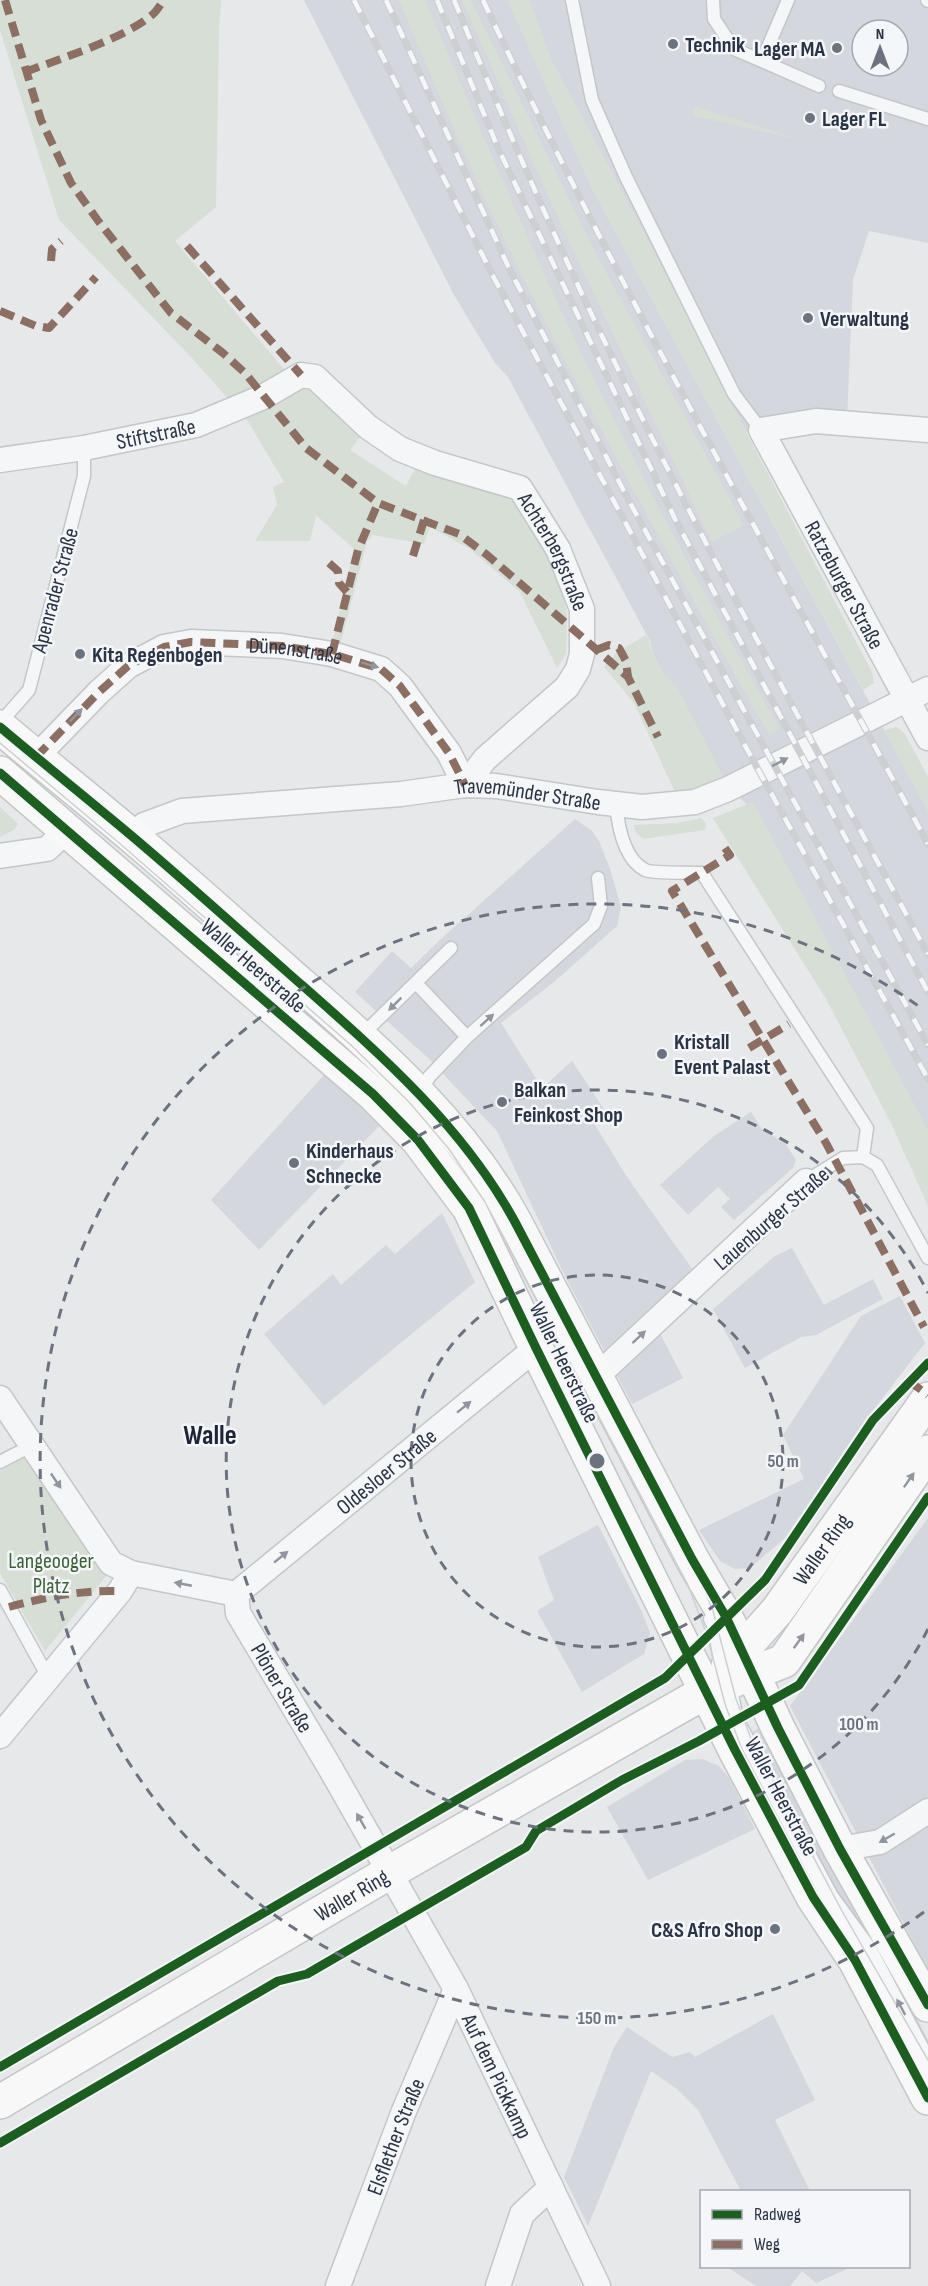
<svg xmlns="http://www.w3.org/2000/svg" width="928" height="2286" viewBox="0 0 928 2286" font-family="'Sofia Sans Condensed',sans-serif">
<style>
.built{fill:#d4d7dd;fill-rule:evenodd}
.green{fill:#d6ded6}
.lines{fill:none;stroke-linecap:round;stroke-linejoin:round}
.lane-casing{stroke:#c4c6c8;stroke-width:15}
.street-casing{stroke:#c4c6c8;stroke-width:27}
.secondary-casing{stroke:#c4c6c8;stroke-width:36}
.lane{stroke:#f5f6f7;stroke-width:12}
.street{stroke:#f5f6f7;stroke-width:24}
.secondary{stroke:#f8f8f8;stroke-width:33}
.tram{stroke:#cecfd2;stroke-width:1.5}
.rail-casing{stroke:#cecfd2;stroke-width:7}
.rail{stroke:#f4f6f9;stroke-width:4.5;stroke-dasharray:14;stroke-linecap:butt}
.quiet{stroke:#8d6e63;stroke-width:8;stroke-dasharray:15 8;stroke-linecap:butt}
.cycleway-casing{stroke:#f4f6f9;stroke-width:13}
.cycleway{stroke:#1b5e20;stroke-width:9}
.oneway{fill:#90959e}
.oneway2{fill:#92969e}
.ring{fill:none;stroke:#6c737f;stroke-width:3;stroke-dasharray:10 8}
.poi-dot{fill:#6c737f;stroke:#f4f6f9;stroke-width:2}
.labels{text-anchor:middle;stroke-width:5;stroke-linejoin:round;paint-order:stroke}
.poi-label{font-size:22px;font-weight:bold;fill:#2b3445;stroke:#f4f6f9;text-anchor:start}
.street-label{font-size:22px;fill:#2b3445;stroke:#f4f6f9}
.park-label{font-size:22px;fill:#3f6138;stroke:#f4f6f9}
.district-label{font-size:28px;font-weight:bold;fill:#1d2536;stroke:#f4f6f9}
.centre{fill:#6c737f;stroke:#f4f6f9;stroke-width:3}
.ring-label{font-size:18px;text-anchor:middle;font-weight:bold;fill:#6c737f;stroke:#f4f6f9;stroke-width:5;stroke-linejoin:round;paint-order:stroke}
</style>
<rect width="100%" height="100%" fill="#e6e8ea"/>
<!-- built -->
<path class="built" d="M304 0H508L591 186 928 811V1152L747 805 728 786 720 773 677 688 664 675 654 657 650 641 508 377 495 363 454 295Z
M529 0H928V243L869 231 853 280 847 419 759 427 746 432 654 252 551 60ZM862 30H898V66H862Z
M575 819 591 830 599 841 610 869 621 907 617 926 554 982 501 1023 542 1088 572 1061 609 1117 595 1125 627 1177 693 1270 649 1312 683 1378 632 1404 564 1274 497 1131 428 1058 355 992 392 951 411 968 442 938Z
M325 1074 380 1125 259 1250 211 1200Z
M751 1112 762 1129 785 1143 796 1160 793 1168 734 1220 721 1207 730 1199 718 1187 688 1215 660 1185 714 1136Z
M442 1213 475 1282 324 1406 264 1334 333 1274 341 1285 386 1245 395 1254Z
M792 1248 824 1305 873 1279 883 1299 816 1335 801 1337 745 1368 713 1309 775 1256Z
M900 1296 925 1343 875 1408 785 1538 750 1568 735 1569 720 1561 699 1530 804 1479 783 1435 861 1316Z
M928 1518V1970L790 1706Z
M598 1525 642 1612 650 1633 644 1654 582 1692 537 1611 554 1600 538 1557Z
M764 1725 928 2040V2065L743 1737Z
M702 1759 719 1766 730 1779 755 1829 648 1880 607 1807 685 1760Z
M773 2014 815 2100 775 2120 810 2191H741L698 2110 677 2089 651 2071 588 2226 564 2177 614 2047 627 2027 672 2057 690 2052 695 2057Z
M846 2266 847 2269 816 2283 802 2271 790 2286H756L727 2267Z"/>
<!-- green -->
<path class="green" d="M0 0H221L219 31 216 207 175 241 282 367 302 380 365 431 350 450 406 486 418 463 514 495 532 522 561 582 567 615 566 654 557 668 520 592 470 549 430 527 424 544 373 535 367 541 338 654 330 652 354 549 316 515 310 541H255L277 505 273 487 284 482 247 420 191 357 59 220 0 30Z
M399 0H425C478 124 530 248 589 369 648 491 713 611 780 729L769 735C682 580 595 424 517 265 474 178 436 89 399 0Z
M462 0H471L595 252 744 525 712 542 558 218Z
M508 0H529L551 60 654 252 746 432 872 672 874 683 863 690 591 186Z
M694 106 805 141 694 116Z
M646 635C651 643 651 651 655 659 660 671 668 679 677 687L728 786 680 803 634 703 604 667 616 653Z
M897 727 905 734 928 777V811L884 730Z
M753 802 928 1130V1206L891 1123 826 999 713 818Z
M0 807 18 824 14 830 0 837Z
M701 818 706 823 705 830 643 839 635 831 634 825 677 823Z
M28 1456 107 1575 45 1651 0 1573V1471Z"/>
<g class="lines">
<!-- lane casing -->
<g class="lane-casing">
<path id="lane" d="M572 0 592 100 626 177 734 394 761 430
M713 0 714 19 734 49 762 61
M788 0 762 61 819 86
M927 0 928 1
M839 91 928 119
M0 723 29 690 84 476V448
M616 804C618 826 624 859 645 870 654 874 690 872 702 873L867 1128 863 1157
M416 983 467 1037
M362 1035 451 948
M421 1092 429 1077 467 1037 594 924 601 906 598 878
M806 1181 843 1158 863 1157 877 1165 928 1258
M0 1462 31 1446
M0 1590 48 1677
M710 1619 714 1627 721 1666
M730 1685 737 1719 832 1896 870 1948 928 2058"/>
</g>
<!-- street casing -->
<g class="street-casing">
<g id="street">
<path id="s1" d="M928 430 816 421 761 430 928 738"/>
<path id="s2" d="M0 460 84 448 196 425 263 397 301 375 315 377 368 427 400 449 435 463 520 488 558 549 582 609V654L578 669 567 687 485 759 465 785"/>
<path d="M36 757 99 692 128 666 164 647 191 642 282 646 332 654 381 669 400 686 449 753 465 785"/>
<path id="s3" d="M133 837 144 825 182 811 401 794 465 785 496 786 598 802 642 807 695 802 728 789 928 689"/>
<path d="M0 856 47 849 67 830"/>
<path d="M596 1377 806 1181"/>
<path d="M0 1398 111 1563 131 1573 236 1594"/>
<path id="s4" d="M236 1594 238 1613 329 1766 456 1989 598 2286"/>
<path id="s5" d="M236 1594 536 1348"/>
<path d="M0 1736 120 1591 131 1573"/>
<path d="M840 1849 880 1842 928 1811"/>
<path id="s6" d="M338 2286 404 2111 456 1989"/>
<path d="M498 2286 522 2214 551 2187"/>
</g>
</g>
<!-- secondary casing -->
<g class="secondary-casing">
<g id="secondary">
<path d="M0 727C44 764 89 800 133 837 185 881 236 927 287 972 372 1047 460 1121 515 1222L692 1559 726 1617 778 1728 840 1849 928 2005"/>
<path d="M0 773 373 1094 418 1140 469 1208 536 1348 735 1750 813 1897 855 1960 928 2098"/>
<path id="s7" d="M728 1666 777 1611 928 1399"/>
<path id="s8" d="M0 2102 390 1872 707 1691 784 1661 928 1452"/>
</g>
</g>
<!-- lane -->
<use href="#lane" class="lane"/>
<!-- street -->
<use href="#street" class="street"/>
<!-- secondary -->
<use href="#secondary" class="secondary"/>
<!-- tram -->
<path class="tram" d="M0 728 124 833 358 1039 417 1094 468 1153 516 1230 698 1575 713 1611 736 1699 752 1741 842 1911 928 2060
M0 743 118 842 352 1046 410 1103 449 1149 485 1202 688 1585 707 1635 725 1704 741 1747 830 1917 903 2040 928 2088"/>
<!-- rail casing -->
<g class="rail-casing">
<path id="rail" d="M354 0 493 276 748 751 928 1079
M386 0 508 266 629 501 928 1045
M437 0 498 148 676 521 928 992
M454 0C505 124 558 247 617 367 714 566 822 760 928 954
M483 0C618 288 777 565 928 844"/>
</g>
<!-- rail -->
<use href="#rail" class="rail"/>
<!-- quiet -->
<g class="quiet">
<path d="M5 0 41 120 71 183 99 222 171 313 223 353 245 373 306 448 378 503 459 534 486 554 567 624 628 677 658 737"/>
<path d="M25 72C62 58 123 39 152 15 157 11 160 5 164 0"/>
<path d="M187 246 301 375"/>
<path d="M51 261 52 249 61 241"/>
<path d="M0 311 36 326 49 328 96 277"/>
<path d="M413 556 424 520"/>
<path d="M329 563 338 571 339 583 347 592"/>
<path d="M596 650 609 645 619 648 626 661 628 677"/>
<path d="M332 654 358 550 378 503"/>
<path id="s9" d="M36 757 99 692 128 666 164 647 191 642 282 646 332 654 381 669 400 686 449 753 465 785"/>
<path d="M725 848 730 855 672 891 826 1143 924 1327"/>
<path d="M749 1048 789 1024"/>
<path d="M909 1381 928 1395"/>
<path d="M9 1607C46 1597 81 1590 120 1591"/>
</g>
<!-- cycleway casing -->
<g class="cycleway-casing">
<path id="cycleway" d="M0 727C44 764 89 800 133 837 185 881 236 927 287 972 372 1047 460 1121 515 1222L692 1559 726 1617 778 1728 840 1849 928 2005
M0 773 373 1094 418 1140 469 1208 536 1348 735 1750 813 1897 855 1960 928 2098
M0 2067 665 1678 765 1580 873 1420 928 1363
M0 2143 278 1981 307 1974 526 1847 536 1831 622 1780 699 1741 799 1685 928 1497"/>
</g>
<!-- cycleway -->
<use href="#cycleway" class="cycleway"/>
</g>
<!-- one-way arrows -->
<defs><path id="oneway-solid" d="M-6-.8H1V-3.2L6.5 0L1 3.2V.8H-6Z" transform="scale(1.5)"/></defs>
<g class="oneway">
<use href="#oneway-solid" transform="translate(370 665) rotate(17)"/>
<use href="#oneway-solid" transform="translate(76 715) rotate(-46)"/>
<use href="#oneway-solid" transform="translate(780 762) rotate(-27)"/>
<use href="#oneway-solid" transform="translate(395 1004) rotate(135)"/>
<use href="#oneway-solid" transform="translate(487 1020) rotate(-42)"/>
<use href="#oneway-solid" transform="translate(639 1337) rotate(-43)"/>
<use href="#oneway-solid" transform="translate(464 1407) rotate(-39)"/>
<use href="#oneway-solid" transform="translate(56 1481) rotate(56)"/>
<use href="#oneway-solid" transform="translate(281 1557) rotate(-39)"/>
<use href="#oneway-solid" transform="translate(183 1584) rotate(-169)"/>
<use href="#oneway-solid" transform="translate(361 1821) rotate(-120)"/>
<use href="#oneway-solid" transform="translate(887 1838) rotate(150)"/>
<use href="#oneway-solid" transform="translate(901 2007) rotate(-118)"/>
</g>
<g class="oneway2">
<use href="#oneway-solid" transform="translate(909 1480) rotate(-55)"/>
<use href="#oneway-solid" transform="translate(799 1641) rotate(-54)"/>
</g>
<!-- distance rings -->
<g class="ring">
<circle cx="597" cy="1461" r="186"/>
<path d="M928 1629A371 371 0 1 1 928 1293"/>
<path d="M924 1912A557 557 0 1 1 924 1010"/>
</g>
<!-- markers -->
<g class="poi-dot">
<circle cx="673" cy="44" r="6"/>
<circle cx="837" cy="48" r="6"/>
<circle cx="810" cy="118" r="6"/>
<circle cx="808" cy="318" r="6"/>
<circle cx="80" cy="654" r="6"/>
<circle cx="662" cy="1054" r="6"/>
<circle cx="502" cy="1102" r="6"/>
<circle cx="294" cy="1163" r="6"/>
<circle cx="775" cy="1929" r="6"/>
</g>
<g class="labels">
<!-- poi labels -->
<g class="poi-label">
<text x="685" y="52">Technik</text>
<text x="825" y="56" text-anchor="end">Lager MA</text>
<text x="822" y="126">Lager FL</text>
<text x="820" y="326">Verwaltung</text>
<text x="92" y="662">Kita Regenbogen</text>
<text x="674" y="1049">Kristall<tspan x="674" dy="25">Event Palast</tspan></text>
<text x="514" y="1097">Balkan<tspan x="514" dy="25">Feinkost Shop</tspan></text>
<text x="306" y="1158">Kinderhaus<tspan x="306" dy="25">Schnecke</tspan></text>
<text x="763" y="1937" text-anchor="end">C&amp;S Afro Shop</text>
</g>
<!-- street labels -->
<g class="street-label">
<text dy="8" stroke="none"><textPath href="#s2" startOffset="158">Stiftstraße</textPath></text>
<text dy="8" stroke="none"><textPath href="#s2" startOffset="640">Achterbergstraße</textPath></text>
<text dy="8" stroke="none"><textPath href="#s1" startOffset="344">Ratzeburger Straße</textPath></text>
<text transform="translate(54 590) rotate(-75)" y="8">Apenrader Straße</text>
<text dy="8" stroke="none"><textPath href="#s9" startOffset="303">Dünenstraße</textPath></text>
<text dy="8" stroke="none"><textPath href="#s3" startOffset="404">Travemünder Straße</textPath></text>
<text transform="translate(254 965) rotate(41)" y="8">Waller Heerstraße</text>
<text transform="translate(771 1218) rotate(-41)" y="8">Lauenburger Straße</text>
<text transform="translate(565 1362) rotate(64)" y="8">Waller Heerstraße</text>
<text dy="8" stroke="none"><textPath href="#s5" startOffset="194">Oldesloer Straße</textPath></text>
<text dy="8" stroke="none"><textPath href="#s7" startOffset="150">Waller Ring</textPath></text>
<text dy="8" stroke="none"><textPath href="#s4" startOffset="106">Plöner Straße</textPath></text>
<text transform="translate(782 1796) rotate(62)" y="8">Waller Heerstraße</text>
<text dy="8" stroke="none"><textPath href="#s8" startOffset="408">Waller Ring</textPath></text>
<text dy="8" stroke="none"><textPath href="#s4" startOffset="550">Auf dem Pickkamp</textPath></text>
<text dy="8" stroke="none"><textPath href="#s6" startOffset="160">Elsflether Straße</textPath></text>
</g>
<!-- park labels -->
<g class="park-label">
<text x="51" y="1568">Langeooger<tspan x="51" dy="25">Platz</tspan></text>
</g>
<!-- district labels -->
<g class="district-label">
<text x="210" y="1444">Walle</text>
</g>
</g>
<circle cx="597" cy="1461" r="9" class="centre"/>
<g class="ring-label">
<text x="783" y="1467">50 m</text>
<text x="859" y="1730">100 m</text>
<text x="597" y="2024">150 m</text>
</g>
<!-- legend -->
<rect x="700" y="2190" width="210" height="78" fill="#f4f6f9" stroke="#a4a8b1" stroke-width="1.5"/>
<rect x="712" y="2210" width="30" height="9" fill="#1b5e20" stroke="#a4a8b1" stroke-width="1.5"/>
<text x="754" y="2220" font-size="18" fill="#2b3445">Radweg</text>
<rect x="712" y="2240" width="30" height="9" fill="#8d6e63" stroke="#a4a8b1" stroke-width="1.5"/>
<text x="754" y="2250" font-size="18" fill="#2b3445">Weg</text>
<!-- north arrow -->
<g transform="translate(880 48)"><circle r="28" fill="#f4f6f9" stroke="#a4a8b1" stroke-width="1.5"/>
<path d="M0-4.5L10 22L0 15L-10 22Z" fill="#6c737f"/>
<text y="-9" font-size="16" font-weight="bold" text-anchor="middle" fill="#2b3445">N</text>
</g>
</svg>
